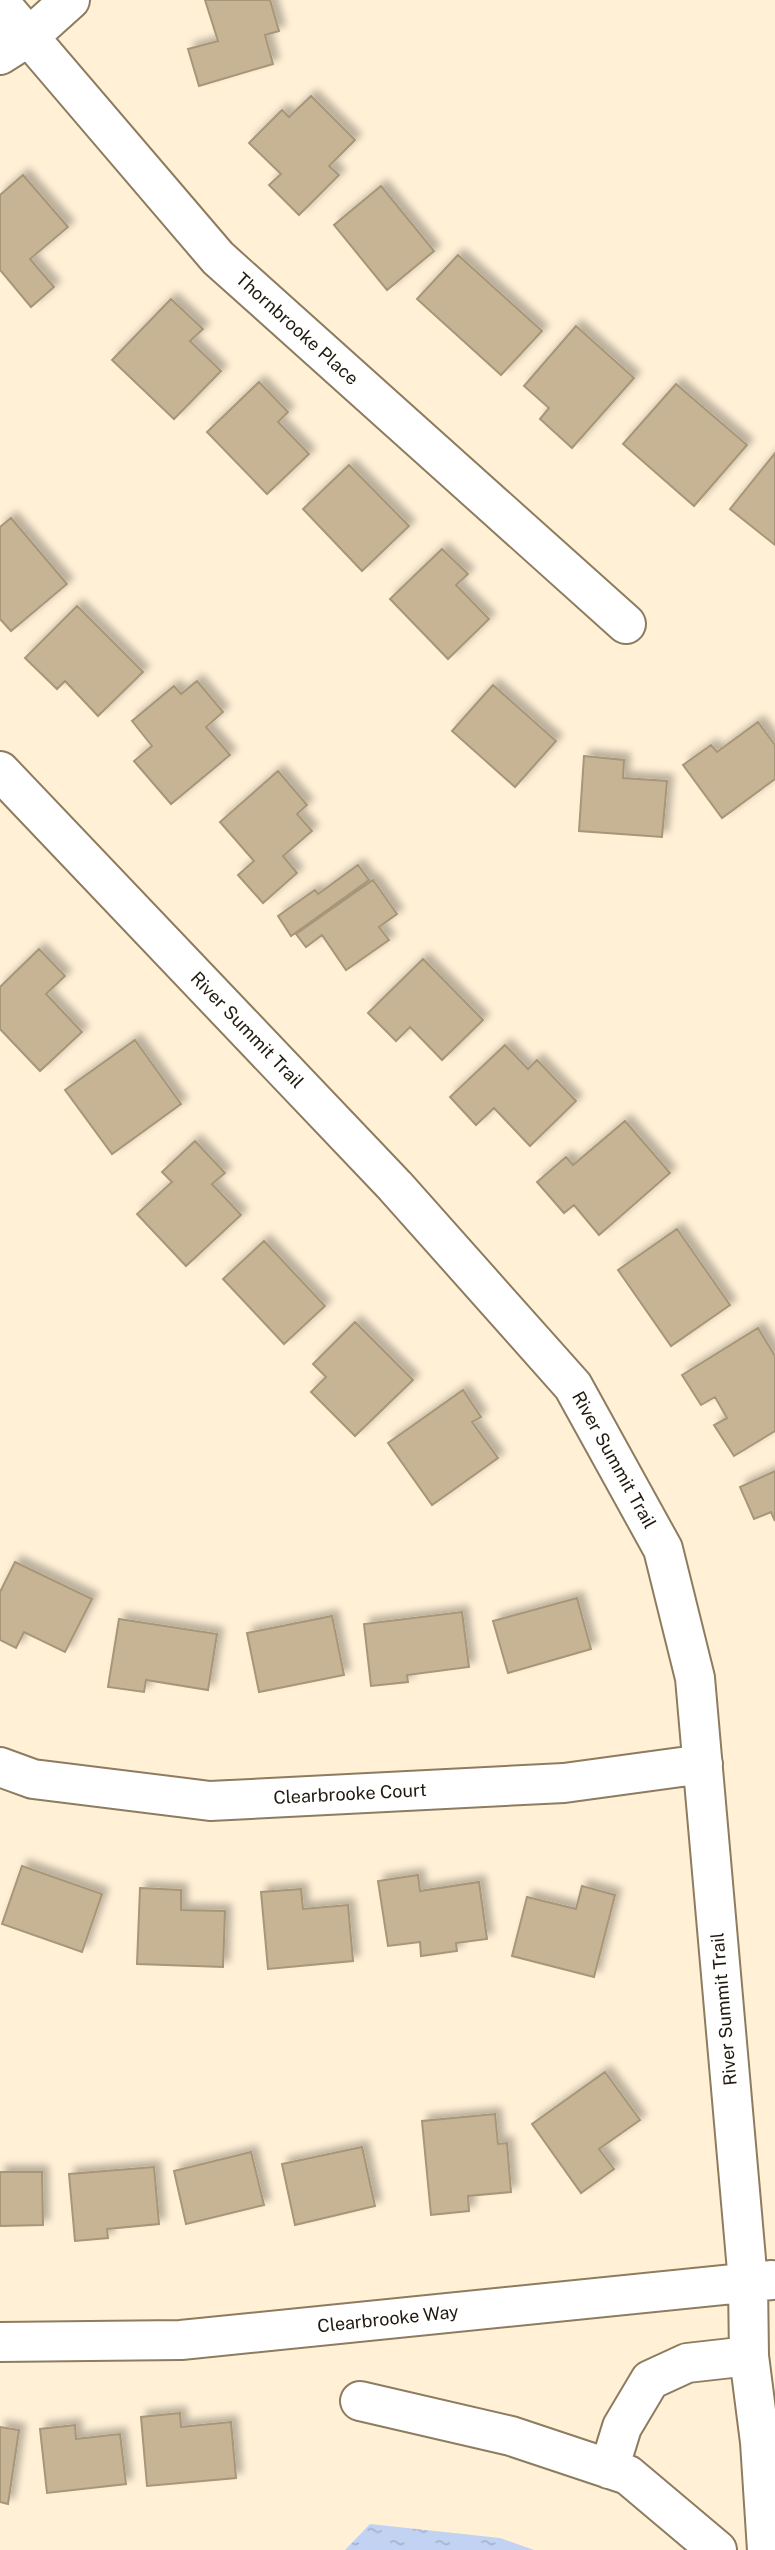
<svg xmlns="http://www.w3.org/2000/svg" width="775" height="2550" viewBox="0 0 775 2550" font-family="'Public Sans',sans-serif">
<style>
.water{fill:url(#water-ripples)}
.building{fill:#c6b495;stroke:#a79678;stroke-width:2;filter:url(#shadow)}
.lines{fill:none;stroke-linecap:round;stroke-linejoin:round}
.minor-casing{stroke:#8d7c5f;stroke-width:42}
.minor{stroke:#fff;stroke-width:38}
.labels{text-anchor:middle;stroke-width:5;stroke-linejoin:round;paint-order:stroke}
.street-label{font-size:18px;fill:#211a0f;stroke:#fff}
</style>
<defs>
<pattern id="water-ripples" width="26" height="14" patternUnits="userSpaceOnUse" patternTransform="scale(1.75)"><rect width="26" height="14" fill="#c1d2f2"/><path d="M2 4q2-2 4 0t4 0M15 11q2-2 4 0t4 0" fill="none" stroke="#a6b4ce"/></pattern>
<filter id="shadow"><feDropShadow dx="6" dy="-6" stdDeviation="3.5" flood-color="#0004"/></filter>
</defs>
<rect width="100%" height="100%" fill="#fff0d6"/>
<!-- water -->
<path class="water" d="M370 2524 500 2538 534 2550H345Z"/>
<!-- building -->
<path class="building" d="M205 0H270L279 31 265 35 273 64 199 86 188 49 218 41Z
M311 96 355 140 329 166 339 175 299 215 269 185 281 174 249 143 282 110 289 117Z
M23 175 68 227 30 259 54 287 31 307 0 270V195Z
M381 186 434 251 387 290 334 225Z
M458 255 542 331 501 375 417 299Z
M171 299 203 329 190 341 221 371 174 419 112 360Z
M576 326 634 378 572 448 540 419 549 408 524 386Z
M259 382 288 412 278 422 309 454 267 494 207 432Z
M676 384 747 445 694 506 623 444Z
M775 453V545L730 509Z
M349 465 409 526 362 571 303 509Z
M11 518 67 584 11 631 0 619V527Z
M442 549 468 574 456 585 489 619 448 659 390 599Z
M77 606 143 672 98 716 65 681 57 689 25 658Z
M197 681 223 712 206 727 230 755 171 804 134 761 152 746 132 721 174 686 181 694Z
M493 685 556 741 515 787 452 731Z
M758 722 775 745V779L722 818 683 765 711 745 717 752Z
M584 756 624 760 623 778 667 781 662 837 579 831Z
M278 771 307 805 297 814 312 831 283 856 297 873 263 903 238 875 254 861 220 822Z
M358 865 369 880 291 936 278 916 315 890 318 894Z
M373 880 397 914 379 927 389 940 346 970 322 935 306 947 296 934Z
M39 949 65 976 46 994 82 1032 40 1071 0 1029V987Z
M423 959 483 1020 442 1060 410 1027 396 1041 368 1013Z
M135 1040 181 1104 112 1154 65 1090Z
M505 1045 528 1069 537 1060 576 1101 530 1146 494 1108 476 1125 450 1097Z
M625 1121 670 1173 599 1235 574 1205 564 1213 537 1182 566 1157 573 1165Z
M195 1141 225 1173 212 1184 241 1215 186 1266 137 1214 172 1182 162 1172Z
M677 1229 730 1305 671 1346 618 1270Z
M264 1241 325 1306 284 1344 223 1279Z
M355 1322 413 1380 355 1436 311 1392 326 1377 313 1364Z
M758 1328 775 1356V1431L734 1456 714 1425 727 1418 715 1397 701 1405 682 1375Z
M463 1390 481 1417 472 1422 498 1458 432 1505 388 1443Z
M775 1471V1521L771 1512 754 1519 740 1487Z
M15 1562 92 1599 65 1652 24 1632 16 1648 0 1640V1592Z
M577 1598 591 1649 508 1673 493 1621Z
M462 1612 469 1667 407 1675 408 1682 371 1686 364 1624Z
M332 1616 344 1675 259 1692 247 1633Z
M119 1619 217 1634 208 1690 146 1680 144 1692 108 1687Z
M22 1866 102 1894 82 1952 2 1924Z
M418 1875 420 1891 479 1882 487 1939 456 1943 457 1951 421 1956 420 1942 388 1946 378 1881Z
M582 1886 615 1895 594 1977 512 1956 527 1897 576 1909Z
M140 1888 181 1890V1910L225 1911 223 1967 137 1964Z
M301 1889 303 1909 348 1905 353 1961 268 1969 261 1892Z
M605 2072 640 2120 599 2149 614 2169 581 2193 532 2124Z
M495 2114 498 2144 507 2143 511 2192 468 2196 469 2211 431 2215 422 2121Z
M362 2147 375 2206 295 2225 282 2164Z
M251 2152 264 2205 186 2224 174 2171Z
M154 2167 159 2224 107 2229 108 2238 75 2241 69 2174Z
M0 2172H42L43 2225 0 2226Z
M180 2413 181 2427 231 2422 236 2478 147 2486 141 2417Z
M75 2425 76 2439 120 2434 126 2484 47 2493 40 2429Z
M0 2427 19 2430 8 2504 0 2502Z"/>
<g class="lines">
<!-- minor casing -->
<g class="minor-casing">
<path id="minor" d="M0 3 218 258 626 624
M0 55 30 36 70 0
M0 771 395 1186 573 1386 663 1549 695 1678 748 2282 749 2356 760 2442 767 2550
M0 1767 33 1779 210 1801 564 1783 703 1764
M0 2342 181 2340 772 2280
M360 2401 511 2436 628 2475 717 2550
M609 2469 622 2427 650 2380 687 2363 749 2356"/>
</g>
<!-- minor -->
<use href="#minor" class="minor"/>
</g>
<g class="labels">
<!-- street labels -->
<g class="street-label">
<text transform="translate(297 329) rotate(42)" y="6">Thornbrooke Place</text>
<text transform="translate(247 1030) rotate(46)" y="6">River Summit Trail</text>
<text transform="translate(614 1460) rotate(61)" y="6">River Summit Trail</text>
<text transform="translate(350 1794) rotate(-3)" y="6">Clearbrooke Court</text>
<text transform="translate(724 2009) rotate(-95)" y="6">River Summit Trail</text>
<text transform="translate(388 2319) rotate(-6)" y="6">Clearbrooke Way</text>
</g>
</g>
</svg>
